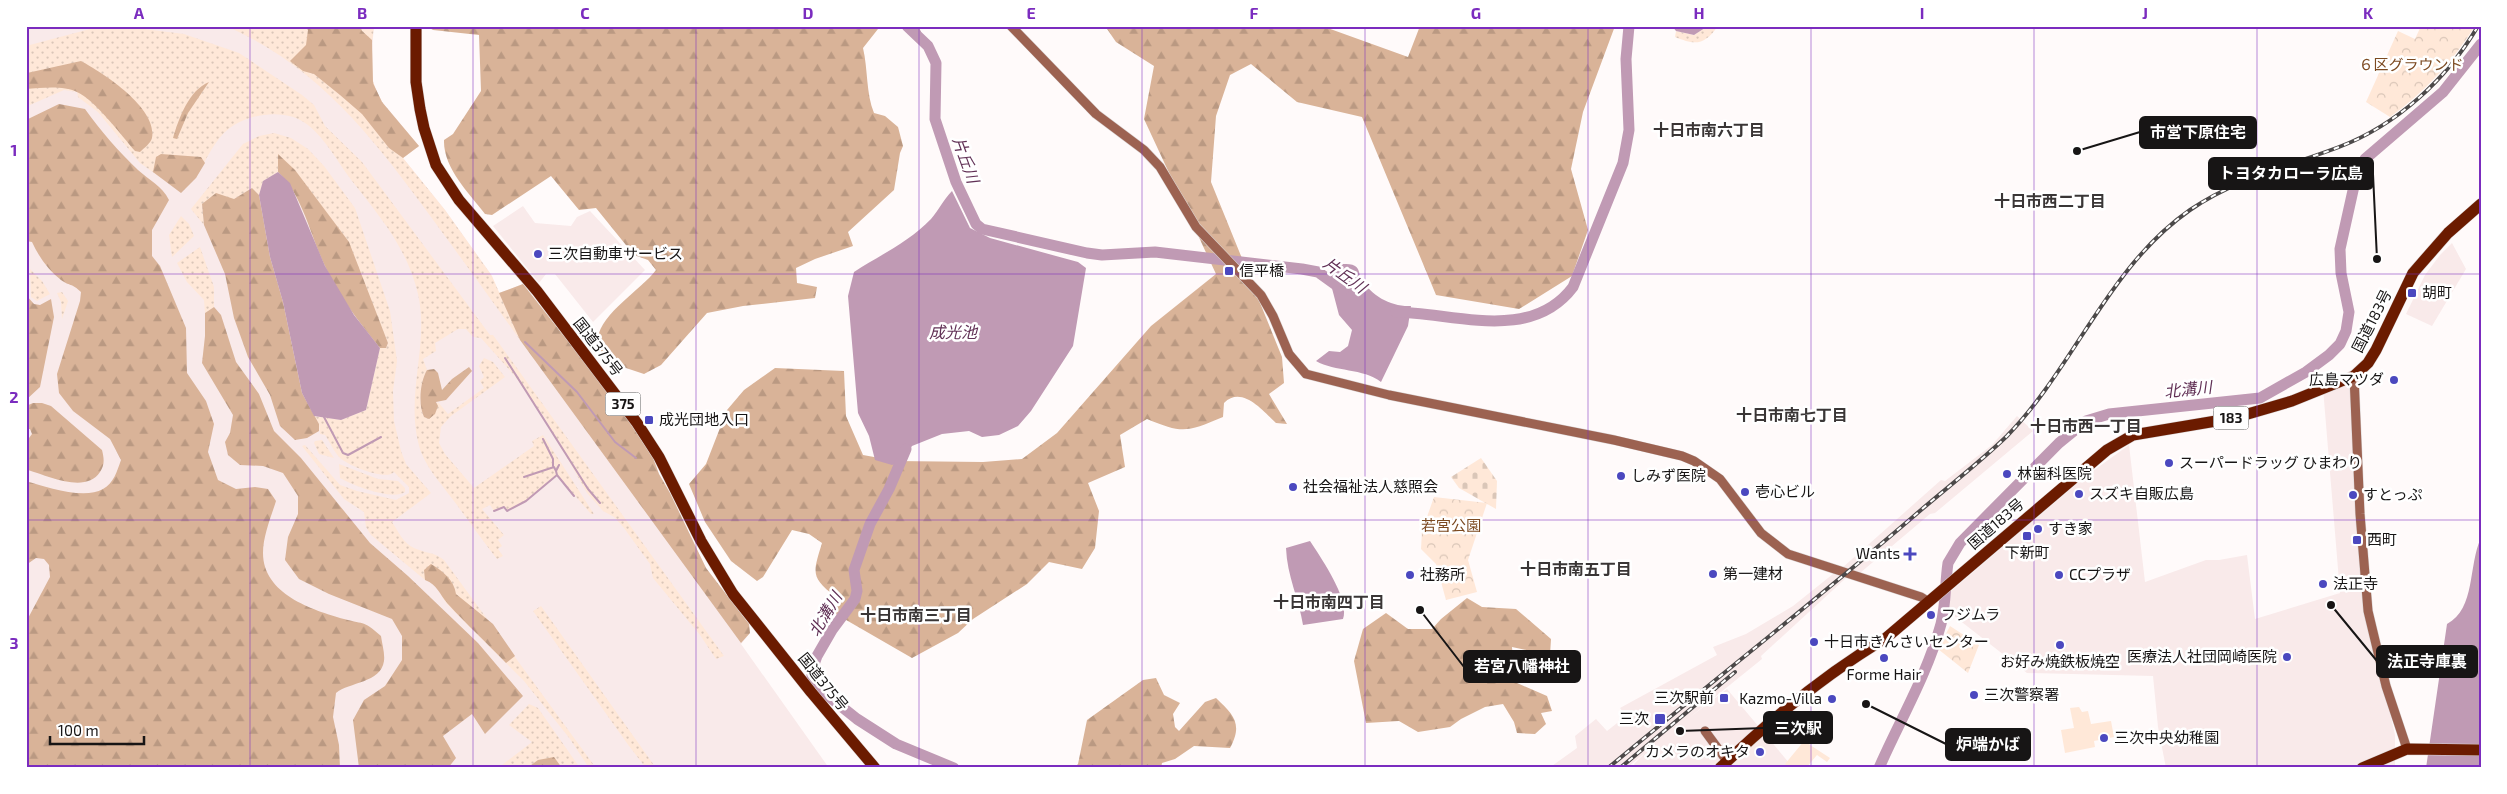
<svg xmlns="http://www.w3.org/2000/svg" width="2507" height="794" viewBox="0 0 2507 794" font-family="'Exo 2','Noto Sans JP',sans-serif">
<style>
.built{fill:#f9eaea}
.grass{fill:url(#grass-dots)}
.forest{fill:url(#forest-firs)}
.cemetery{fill:url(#cemetery-stones)}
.park{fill:url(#park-crowns)}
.garden{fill:#ffe8d8}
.water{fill:#c09ab4}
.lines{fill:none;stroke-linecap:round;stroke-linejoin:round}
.stream{stroke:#c09ab4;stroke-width:2}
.river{stroke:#c09ab4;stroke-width:11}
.secondary-casing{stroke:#dad5d5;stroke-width:10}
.highway-casing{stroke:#dad5d5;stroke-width:12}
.secondary{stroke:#9c6251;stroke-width:9}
.highway{stroke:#6b1b00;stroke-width:11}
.rail-casing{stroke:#4c4949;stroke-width:4}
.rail{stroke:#fff;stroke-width:2;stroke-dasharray:5.5;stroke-linecap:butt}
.grid{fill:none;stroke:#7b2cbf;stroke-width:1;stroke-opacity:0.55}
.poi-dot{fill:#4b48bf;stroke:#fff;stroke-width:2}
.labels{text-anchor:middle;stroke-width:5;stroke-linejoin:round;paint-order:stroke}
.shield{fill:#fff;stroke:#5d5b5b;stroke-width:1}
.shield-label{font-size:14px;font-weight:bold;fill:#171515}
.park-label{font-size:15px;fill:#7c4a21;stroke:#fff}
.poi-label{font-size:15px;fill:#171515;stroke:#fff;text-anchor:start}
.street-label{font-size:15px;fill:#171515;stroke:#fff}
.neighbourhood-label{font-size:16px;font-weight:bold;fill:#3a3636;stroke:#fff}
.water-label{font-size:16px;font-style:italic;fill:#613055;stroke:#fff}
.leader{fill:none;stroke:#171515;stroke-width:2}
.callout-dot{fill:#171515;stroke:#fff;stroke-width:2}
.callout{fill:#171515;stroke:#171515;stroke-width:2}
.callout-label{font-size:16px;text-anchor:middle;font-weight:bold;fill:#fff}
.neatline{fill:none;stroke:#7b2cbf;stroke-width:2}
.grid-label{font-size:16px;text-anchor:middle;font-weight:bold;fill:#7b2cbf}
</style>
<defs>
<pattern id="grass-dots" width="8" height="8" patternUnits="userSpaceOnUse" patternTransform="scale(1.25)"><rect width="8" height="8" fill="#ffe8d8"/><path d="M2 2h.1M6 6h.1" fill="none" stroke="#dac6b8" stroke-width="1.8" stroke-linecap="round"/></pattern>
<pattern id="forest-firs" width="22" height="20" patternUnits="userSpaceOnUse" patternTransform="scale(1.25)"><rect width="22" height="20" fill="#d9b398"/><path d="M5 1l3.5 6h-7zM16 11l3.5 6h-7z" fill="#ba9982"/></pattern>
<pattern id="cemetery-stones" width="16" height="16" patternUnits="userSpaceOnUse" patternTransform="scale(1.25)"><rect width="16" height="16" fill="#ffe8d8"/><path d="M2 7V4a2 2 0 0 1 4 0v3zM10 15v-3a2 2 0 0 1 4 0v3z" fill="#dac6b8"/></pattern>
<pattern id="park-crowns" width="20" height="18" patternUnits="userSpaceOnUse" patternTransform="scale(1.25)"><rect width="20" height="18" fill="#ffe8d8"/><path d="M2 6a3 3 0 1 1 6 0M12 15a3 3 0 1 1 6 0" fill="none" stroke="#dac6b8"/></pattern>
</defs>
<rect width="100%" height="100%" fill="#fffafa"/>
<!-- built -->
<path class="built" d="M26 26H374L372 50 373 83 382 102 419 146 403 158 445 210 490 273 499 293 523 284 653 458 659 474 670 493 706 568 749 624 750 633 741 644 829 768H26Z
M523 206 535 223 571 226 577 217 590 211 645 270 593 322 555 274H546L539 283 493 226Z
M2452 243 2466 269 2432 326 2406 314 2425 275 2440 255Z
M2352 381 2367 609 2395 735V768H2166L2158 727 2153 676 2027 673 1949 612 1950 592 2086 476 2129 445 2145 582 2206 560H2219L2247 555 2255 619 2340 593 2323 388Z
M2017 416 2033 431 1935 513 1930 514 1860 573 1842 568 1941 480 1945 481 1992 445Z
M1833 574 1846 578 1761 656 1762 659 1689 718 1727 689 1790 764 1784 768H1637L1634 764 1646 752 1627 768H1549L1577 748 1575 736 1596 719 1607 731 1626 716 1620 708 1717 655 1713 647 1746 634 1793 606Z"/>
<!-- grass -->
<path class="grass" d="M226 26H374C372 44 368 67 374 84 381 108 403 127 419 146L403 158 445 210 492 276 520 340C491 299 461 258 431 217 373 138 319 67 226 26Z
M1708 26H1718C1704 46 1695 45 1675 37L1676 31 1694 35Z
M136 28 184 34 239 53 302 95 314 105 325 126 362 162 490 335H493L724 656 716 659 700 635 653 578 650 564 624 528 614 517 603 511 587 493 544 417 514 375 481 338 473 337 466 329H458L435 343 436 351 423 359 427 370C420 382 418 404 424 417L438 402 448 414 484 388 480 381 484 377 479 366 484 358 493 362 505 377 451 416 441 427 439 443 445 454 474 488 534 446 532 441 543 435 594 514H591L557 475 526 501 507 511 504 507 494 511 490 505 482 509 504 535 498 540 502 546 498 549 503 556 497 559C483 541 470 523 457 505 444 487 429 472 421 452 403 398 430 347 418 294 407 248 381 218 352 181 338 163 326 139 308 125 285 106 243 114 224 133 212 145 204 164 196 178L167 182 140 163 98 112 78 97 77 92 64 90 30 105 26 100V46L90 29Z
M274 133 291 138 308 149 324 166 355 208 390 311 397 361 393 391 394 421 401 451 406 464 431 493 392 522C398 531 404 544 414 548 424 553 435 552 444 560L596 768H589L570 739 524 681 446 603 434 583 425 580 371 535 366 527 364 512 344 499 302 446 305 445 340 485 357 491 396 500 409 493V487L394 472C386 481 349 466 340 458 334 452 330 442 325 435L320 434 319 424 314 416 341 420 366 410 380 348H386L388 343 374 309 278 155V172L263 181 259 195 252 188 234 199 202 204 204 225 191 209 243 144 259 136Z
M181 216 189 224 194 236 172 257 169 235Z
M200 247 214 287V307L205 313 204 300 187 282 177 263Z
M30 269 42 281 50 294 37 301 31 297Z
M62 292 68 301 62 319 61 302 57 293Z
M322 440 334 458 319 454 314 443 315 441Z
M339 464 378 479 398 481 405 488V492C392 501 352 485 340 478Z
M541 606 656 768H646L629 746 533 611Z
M529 704 538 708 580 768H501L497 765H502L532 742 509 725Z"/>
<!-- forest -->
<path class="forest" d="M305 26H360L362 31 372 40 373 83 382 102 419 146 403 158 389 148 362 114 340 95 314 74 303 71 290 61 306 45 308 30Z
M426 26H877L878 29 863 48C868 69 866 94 874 113L885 116 898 127 903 146 900 153 894 190 848 232 853 246 815 259 796 268 797 283 817 287 815 298 743 306 707 313 661 365 644 374 626 368 613 370C607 361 597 349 598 338 601 313 641 290 656 270L648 260 634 255 596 208 579 210 551 176 492 215 485 214C469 193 443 168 444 140L453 134 481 91 479 35 433 30Z
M1105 26H1322L1408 57 1420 26H1615L1583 112 1571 169 1588 230 1572 276 1519 309 1436 295 1362 117 1297 102 1251 64 1230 75 1216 116 1211 182 1282 357 1284 383 1269 394 1287 424 1276 423C1263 411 1242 385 1224 403L1223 417C1187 432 1183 434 1147 419L1120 435 1125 467 1088 483 1099 511 1095 548 1082 569 1049 562 1027 584 973 619 958 633 912 658 834 613 836 597C810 577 813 573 822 543L809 534 792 530 763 577 757 581 731 561 705 522 689 484 706 464 727 410 744 390 775 368 844 371 846 416 863 455 896 461 983 462 1022 459 1057 433 1151 326 1216 274 1144 119 1154 66 1116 42Z
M81 61C103 73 158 108 152 138 151 143 144 148 140 152L135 151C122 136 94 99 77 92 63 85 41 88 26 89L27 73Z
M209 82 188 113 177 139 173 138C179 118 189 90 209 82Z
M59 104 85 109C101 131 118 151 138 170 149 180 162 186 169 200L152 230V256L160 266 186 328 187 373 206 401 214 424 208 452 218 480 236 489 255 487 268 489 276 501C271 517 263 536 263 553 263 594 312 610 344 619 366 625 363 620 381 636 382 644 385 653 384 661 381 683 349 682 336 693L333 717 339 745 340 768H26V622L50 577 49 565 44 559 36 558 26 565V481C46 487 84 500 103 489 114 483 117 471 121 460L110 439 73 411 59 393 57 374 80 301 81 292C72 283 69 286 61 280 48 270 39 257 32 242L26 241V120Z
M161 154 201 157 205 163 196 178 181 193 153 172 156 157Z
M278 154 295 170 349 242 388 343 386 348H380C359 322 338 295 324 264 310 234 302 194 278 172Z
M252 188 259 195 270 257 283 302 302 393 319 424V431L307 438 295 440 280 426 270 395 248 357 234 318 225 274 204 225 202 204 216 193 234 199Z
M523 284 619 406 653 458 659 474 670 493 706 568 749 624 750 633 741 643 520 340 499 293Z
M26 295 34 304 40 305 51 299 54 317 40 387 26 400Z
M214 307 221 315 236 362 259 394 274 431 301 458 370 543 408 576 478 643 523 696 485 734 472 714 443 736 456 758 448 768H359L353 720 364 700 385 686 402 660V636L392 619 329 594 299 579 285 560 288 537 298 514V496L283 473 263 466 240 465 228 455 225 442 230 433 233 415 202 363 205 336V313Z
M469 367 472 371 446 400 436 402 438 406 435 414 429 419 424 417C418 404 420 382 427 370L434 369 438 373 442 390 452 379Z
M33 403H42L51 406 102 450C104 458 105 465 100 472 86 494 48 476 28 470L26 442 32 434 30 429H26V406Z
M431 564C443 571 454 580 456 594L493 624 515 656 506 663C487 643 466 624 448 604 439 594 438 585 425 580L424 570Z
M1467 598 1482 607 1516 609 1551 639 1550 655 1512 647 1513 661 1502 680 1517 683 1547 696 1552 711 1541 713 1546 724 1535 734 1517 733 1514 722 1503 704 1485 707 1461 719 1450 727 1418 732 1399 721 1366 723 1354 661 1363 629 1386 613 1408 629H1432L1441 619Z
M1156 678 1164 695 1180 703 1173 714 1175 727 1179 731 1205 702 1216 698C1234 715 1243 724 1230 748L1194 746 1175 759 1162 763 1161 768H1074L1078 764 1087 720 1143 680Z
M554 757 562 768H527L538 760Z"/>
<!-- cemetery -->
<path class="cemetery" d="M1481 458 1497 481 1496 509 1459 488 1451 477Z"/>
<!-- park -->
<path class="park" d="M2421 26H2475C2452 62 2425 92 2390 117L2366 102 2398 31 2415 39Z
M1434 497 1487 503 1468 560 1477 592 1446 600 1436 564 1421 549 1422 531Z
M1950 626 1979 645 1968 673 1938 649Z"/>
<!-- garden -->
<path class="garden" d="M2079 707 2082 712 2088 711 2091 724 2111 721 2114 737 2094 741 2095 747 2065 753 2061 730 2074 728 2070 708Z
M1804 741 1830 758 1827 762 1817 755 1806 768H1789L1785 764Z"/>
<!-- water -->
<path class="water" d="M1672 26H1708L1694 35 1676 31Z
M278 172 290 183 325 266 354 315 380 348 366 410 341 420 314 416 302 393 283 302 270 257 259 195 263 181Z
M952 191 970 228 990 238 1078 262 1086 268 1073 346 1031 411 1018 426 999 435 982 437 969 431 942 434 912 446 903 461 892 465 875 460 869 436 858 413 848 296 854 272C880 255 909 242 931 219 939 210 943 200 952 191Z
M1343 264C1347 264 1352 264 1355 266 1360 269 1359 275 1361 279 1372 296 1391 307 1411 306L1408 326 1381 382C1363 368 1335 372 1316 361L1329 351 1340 352 1348 346 1352 330 1339 315 1329 277 1330 272Z
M2481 538V768H2426L2447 624C2476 609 2468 565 2481 538Z
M1310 541C1321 558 1350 599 1343 619L1303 625C1299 599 1287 576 1286 548Z"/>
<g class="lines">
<!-- stream -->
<path class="stream" d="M917 35 920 32 918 28 919 26
M525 342 577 392 615 442 636 458
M505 358 588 489 600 503
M324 417 343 453 348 455 381 437
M543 439 553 459V466
M557 475 574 496
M524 477 554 467 556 471 559 465
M494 511 504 507 507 511 526 501 557 475 556 471"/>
<!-- river -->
<path class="river" d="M907 26 928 46 936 63 935 119 956 182 976 224 982 229 1087 253 1102 255 1155 252 1302 269 1318 272 1343 290
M1396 312C1454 313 1531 343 1573 287L1623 163 1629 130 1626 59 1629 26
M906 449 889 489 870 524 854 570 857 591 855 599 832 630 817 656 812 670V678L822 691 857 719 896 744 954 768
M1879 768C1900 720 1927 675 1941 624 1946 605 1945 583 1948 563L1960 543 2059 443 2086 421 2109 414 2260 398 2306 372 2329 355 2340 344 2346 331 2349 312 2341 273 2340 249 2354 186 2365 159 2443 92 2481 44"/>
<!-- secondary casing -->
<g class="secondary-casing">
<path id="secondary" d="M1011 26 1096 114 1144 150 1160 167 1196 227 1261 295 1273 316 1289 354 1306 374 1389 395 1614 440 1682 456 1694 461 1720 479 1761 533 1788 554 1921 597 1929 602
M2354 376 2360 514 2368 611 2386 686 2407 749
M1705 731 1727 761"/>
</g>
<!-- highway casing -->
<g class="highway-casing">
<path id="highway" d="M416 26V82L420 109 424 128 436 165 459 200 537 291 637 423 659 457 701 541 733 594 811 692 875 768
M1720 768C1770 720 1827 673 1886 638L2107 450 2133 435 2234 418 2292 401 2354 376 2368 363 2376 350 2413 273 2448 233 2481 204
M2362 768 2407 749 2481 750"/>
</g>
<!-- secondary -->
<use href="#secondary" class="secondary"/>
<!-- highway -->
<use href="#highway" class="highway"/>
<!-- rail casing -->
<g class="rail-casing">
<path id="rail" d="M1608 768C1710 683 1814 602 1914 516 1945 489 1978 464 2007 436 2075 366 2108 267 2190 210 2235 179 2289 166 2339 147 2397 125 2447 79 2478 26
M1620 768 1735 672"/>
</g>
<!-- rail -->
<use href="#rail" class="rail"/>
</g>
<!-- grid -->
<path class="grid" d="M250 26V768M473 26V768M696 26V768M919 26V768M1142 26V768M1365 26V768M1588 26V768M1811 26V768M2034 26V768M2257 26V768M26 274H2481M26 520H2481"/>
<!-- markers -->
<g class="poi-dot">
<circle cx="538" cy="254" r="5"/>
<rect x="1224" y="266" width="10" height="10" rx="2.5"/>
<rect x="2407" y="288" width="10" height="10" rx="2.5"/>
<circle cx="2394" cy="380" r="5"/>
<rect x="644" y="415" width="10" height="10" rx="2.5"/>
<circle cx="2169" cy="463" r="5"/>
<circle cx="2007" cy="474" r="5"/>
<circle cx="1621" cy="476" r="5"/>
<circle cx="1293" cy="487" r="5"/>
<circle cx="1745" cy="492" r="5"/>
<circle cx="2079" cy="494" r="5"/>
<circle cx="2353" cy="495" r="5"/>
<circle cx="2038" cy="529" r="5"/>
<rect x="2022" y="531" width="10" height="10" rx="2.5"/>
<rect x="2352" y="535" width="10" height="10" rx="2.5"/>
<path d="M1907.5 546.5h5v5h5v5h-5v5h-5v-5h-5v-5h5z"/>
<circle cx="1713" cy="574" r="5"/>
<circle cx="1410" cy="575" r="5"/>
<circle cx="2059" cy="575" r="5"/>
<circle cx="2323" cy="584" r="5"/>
<circle cx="1931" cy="615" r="5"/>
<circle cx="1814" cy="642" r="5"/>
<circle cx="2060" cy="645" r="5"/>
<circle cx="2287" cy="657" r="5"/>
<circle cx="1884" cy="658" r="5"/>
<circle cx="1974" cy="695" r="5"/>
<rect x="1719" y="693" width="10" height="10" rx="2.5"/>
<circle cx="1832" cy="699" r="5"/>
<rect x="1654" y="713" width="12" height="12" rx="2.5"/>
<circle cx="2104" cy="738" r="5"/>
<circle cx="1760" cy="752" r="5"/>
</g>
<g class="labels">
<!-- shield labels -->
<g class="shield">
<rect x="605.5" y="392.5" width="35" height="23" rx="4"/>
<rect x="2213.5" y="406.5" width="35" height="23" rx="4"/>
</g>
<g class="shield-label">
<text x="623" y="409">375</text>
<text x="2231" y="423">183</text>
</g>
<!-- park labels -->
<g class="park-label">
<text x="2411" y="70">６区グラウンド</text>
<text x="1451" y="531">若宮公園</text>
</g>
<!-- poi labels -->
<g class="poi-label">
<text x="548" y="259">三次自動車サービス</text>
<text x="1239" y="276">信平橋</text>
<text x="2422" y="298">胡町</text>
<text x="2384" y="385" text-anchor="end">広島マツダ</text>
<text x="659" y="425">成光団地入口</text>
<text x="2179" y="468">スーパードラッグ ひまわり</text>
<text x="2017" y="479">林歯科医院</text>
<text x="1631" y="481">しみず医院</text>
<text x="1303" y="492">社会福祉法人慈照会</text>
<text x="1755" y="497">壱心ビル</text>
<text x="2089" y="499">スズキ自販広島</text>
<text x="2363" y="500">すとっぷ</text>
<text x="2048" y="534">すき家</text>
<text x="2367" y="545">西町</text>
<text x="2027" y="558" text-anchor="middle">下新町</text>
<text x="1900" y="559" text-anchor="end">Wants</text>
<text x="1723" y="579">第一建材</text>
<text x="1420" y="580">社務所</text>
<text x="2069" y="580">CCプラザ</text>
<text x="2333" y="589">法正寺</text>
<text x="1941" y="620">フジムラ</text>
<text x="1824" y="647">十日市きんさいセンター</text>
<text x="2277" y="662" text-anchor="end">医療法人社団岡崎医院</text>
<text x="2060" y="667" text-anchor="middle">お好み焼鉄板焼空</text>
<text x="1884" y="680" text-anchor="middle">Forme Hair</text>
<text x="1984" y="700">三次警察署</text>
<text x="1714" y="703" text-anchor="end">三次駅前</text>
<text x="1822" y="704" text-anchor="end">Kazmo-Villa</text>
<text x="1649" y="724" text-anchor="end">三次</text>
<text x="2114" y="743">三次中央幼稚園</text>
<text x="1750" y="757" text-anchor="end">カメラのオキタ</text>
</g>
<!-- street labels -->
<g class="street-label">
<text transform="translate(2372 321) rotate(-63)" y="5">国道183号</text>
<text transform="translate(598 347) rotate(52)" y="5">国道375号</text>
<text transform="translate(1996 524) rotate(-41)" y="5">国道183号</text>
<text transform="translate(823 682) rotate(51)" y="5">国道375号</text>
</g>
<!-- neighbourhood labels -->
<g class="neighbourhood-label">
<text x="1709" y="136">十日市南六丁目</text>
<text x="2050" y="207">十日市西二丁目</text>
<text x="1792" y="421">十日市南七丁目</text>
<text x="2086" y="432">十日市西一丁目</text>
<text x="1576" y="575">十日市南五丁目</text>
<text x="1329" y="608">十日市南四丁目</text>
<text x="916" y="621">十日市南三丁目</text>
</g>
<!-- water labels -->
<g class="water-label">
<text transform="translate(966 160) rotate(70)" y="6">片丘川</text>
<text transform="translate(1345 275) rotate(36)" y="6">片丘川</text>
<text x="953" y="338">成光池</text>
<text transform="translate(2188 389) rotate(-6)" y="6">北溝川</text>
<text transform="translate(825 614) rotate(-59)" y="6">北溝川</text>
</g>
</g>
<!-- callouts -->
<path class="leader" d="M2077 151L2140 132M2377 259L2373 174M2331 605L2377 661M1420 610L1464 667M1680 731L1764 728M1866 704L1946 744"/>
<g class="callout-dot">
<circle cx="2077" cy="151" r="5"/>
<circle cx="2377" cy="259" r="5"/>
<circle cx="2331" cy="605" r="5"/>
<circle cx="1420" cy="610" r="5"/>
<circle cx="1680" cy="731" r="5"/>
<circle cx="1866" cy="704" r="5"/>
</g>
<g class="callout">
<rect x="2140" y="117" width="116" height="31" rx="5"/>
<rect x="2209" y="158" width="164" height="31" rx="5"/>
<rect x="2377" y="646" width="100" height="31" rx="5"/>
<rect x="1464" y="651" width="116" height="31" rx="5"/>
<rect x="1764" y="712" width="68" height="31" rx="5"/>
<rect x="1946" y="729" width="84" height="31" rx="5"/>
</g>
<g class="callout-label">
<text x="2198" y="138">市営下原住宅</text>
<text x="2291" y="179">トヨタカローラ広島</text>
<text x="2427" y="667">法正寺庫裏</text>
<text x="1522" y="672">若宮八幡神社</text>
<text x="1798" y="734">三次駅</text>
<text x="1988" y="750">炉端かば</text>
</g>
<!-- border -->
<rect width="2507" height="794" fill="none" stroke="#ffffff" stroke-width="55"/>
<!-- scale -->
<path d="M50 736v8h94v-8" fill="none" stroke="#171515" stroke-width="2.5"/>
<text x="58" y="736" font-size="15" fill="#171515" stroke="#ffffff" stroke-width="4" paint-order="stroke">100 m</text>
<rect x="28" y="28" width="2452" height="738" class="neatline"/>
<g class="grid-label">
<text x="139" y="19">A</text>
<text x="362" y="19">B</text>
<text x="585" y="19">C</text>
<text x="808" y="19">D</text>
<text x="1031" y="19">E</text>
<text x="1254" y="19">F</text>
<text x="1476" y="19">G</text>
<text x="1699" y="19">H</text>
<text x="1922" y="19">I</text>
<text x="2145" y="19">J</text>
<text x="2368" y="19">K</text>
<text x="14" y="156">1</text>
<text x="14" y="403">2</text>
<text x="14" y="649">3</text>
</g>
</svg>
